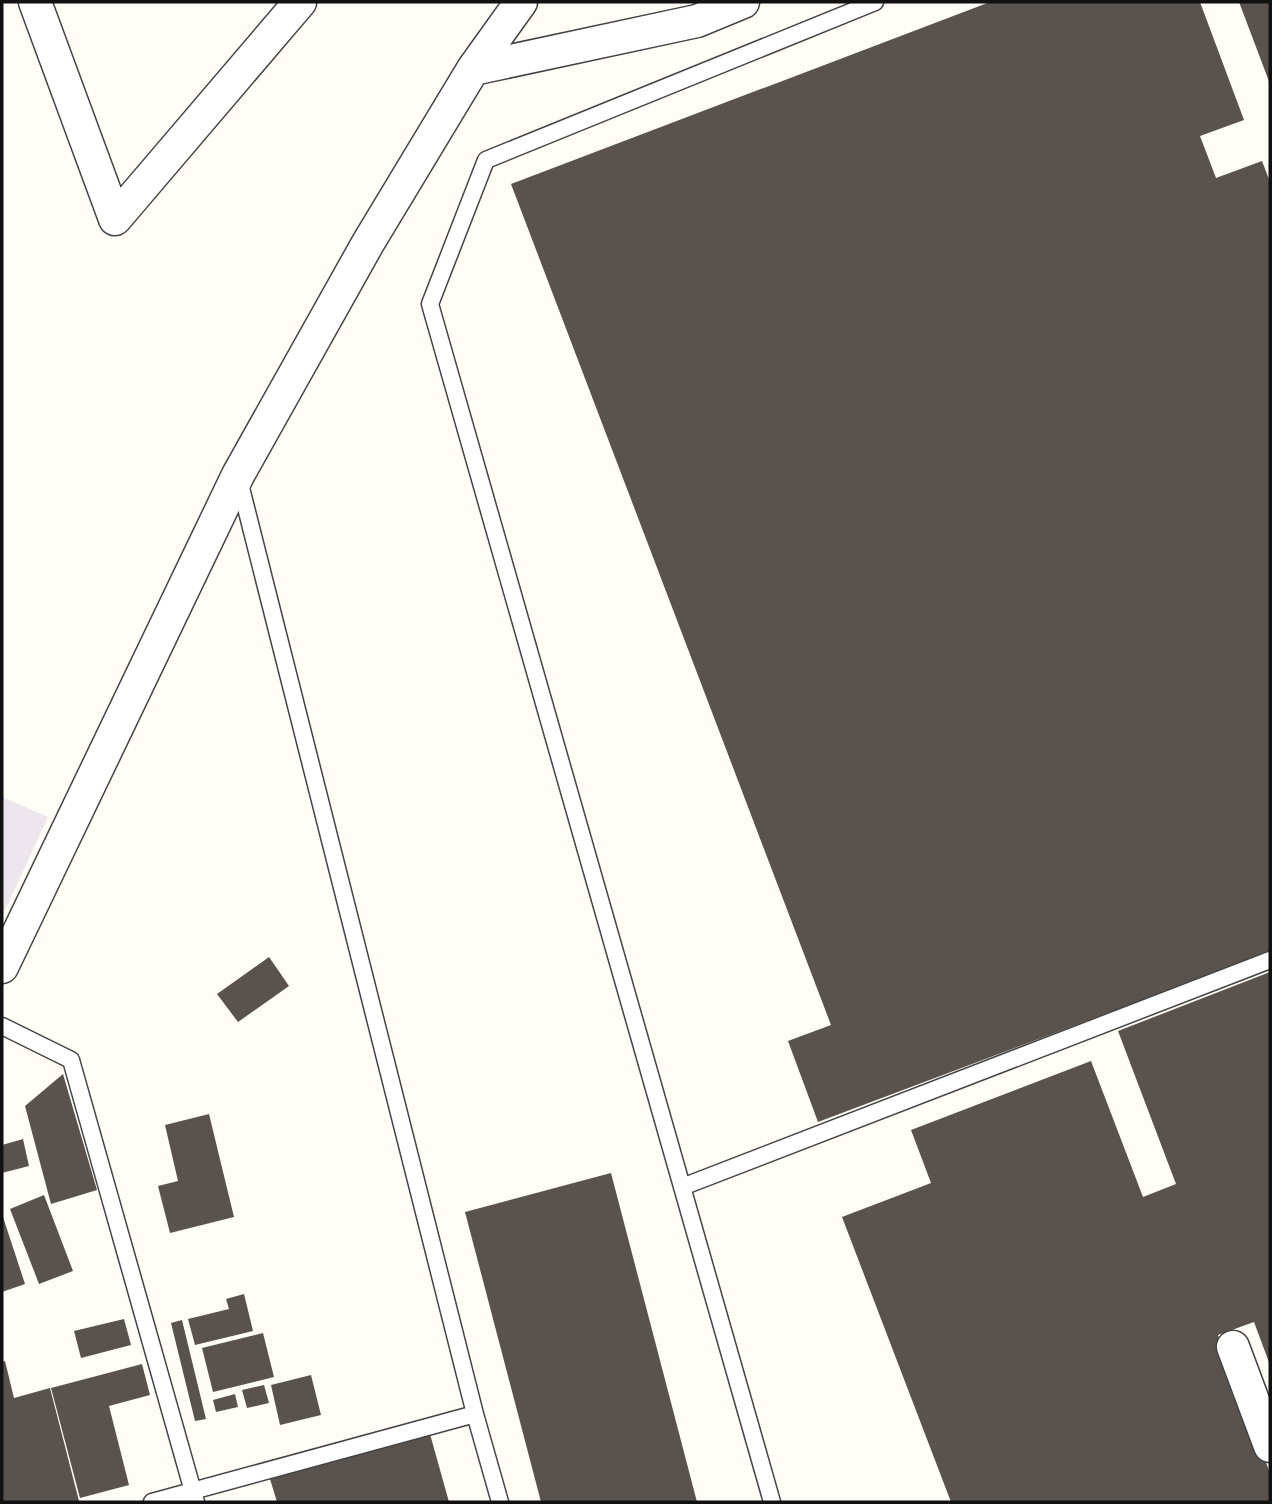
<svg xmlns="http://www.w3.org/2000/svg" width="1272" height="1504" viewBox="0 0 1272 1504" font-family="'Zilla Slab',serif">
<style>
.industrial{fill:#eee6ef}
.building{fill:#5a524d}
.lines{fill:none;stroke-linecap:round;stroke-linejoin:round}
.service-casing{stroke:#444;stroke-width:19}
.minor-casing{stroke:#444;stroke-width:35}
.service{stroke:#fff;stroke-width:16}
.minor{stroke:#fff;stroke-width:32}
</style>
<rect width="100%" height="100%" fill="#fffdf5"/>
<!-- industrial -->
<path class="industrial" d="M2 797 48 817 2 917Z"/>
<!-- building -->
<path class="building" d="M990 2H1200L1244 120 1200 136 1216 178 1262 161 1270 182V952L818 1122 788 1041 831 1025 511 184Z
M1239 2H1270V84Z
M269 957 289 986 238 1022 217 994Z
M1270 972V1365L1254 1322 1218 1335 1270 1473V1502H951L842 1217 931 1183 911 1130 1091 1061 1143 1197 1176 1184 1118 1031Z
M63 1074 97 1190 51 1204 25 1106Z
M209 1114 234 1217 170 1233 158 1186 178 1181 165 1125Z
M23 1139 29 1166 2 1173V1145Z
M611 1173 697 1502H541L465 1212Z
M44 1195 73 1271 39 1284 10 1209Z
M2 1214 25 1284 2 1292Z
M244 1294 253 1331 195 1345 188 1319 229 1309 226 1299Z
M124 1319 131 1345 81 1358 74 1331Z
M182 1320 206 1419 195 1421 171 1323Z
M263 1333 274 1377 213 1392 202 1348Z
M5 1361 14 1398 50 1388 79 1501 2 1502V1362Z
M142 1364 150 1395 109 1406 129 1485 80 1498 51 1388Z
M311 1375 321 1415 280 1425 271 1385Z
M264 1385 269 1403 247 1408 242 1390Z
M235 1394 238 1407 216 1412 213 1400Z
M430 1434 449 1502H277L270 1479Z"/>
<g class="lines">
<!-- service casing -->
<g class="service-casing">
<path id="service" d="M239 480 475 1414
M2 1026 71 1060 196 1502
M682 1187 1270 960
M152 1502 475 1414 500 1502
M772 1502 430 304 486 160 875 2"/>
</g>
<!-- minor casing -->
<g class="minor-casing">
<path id="minor" d="M35 2 115 219 300 2
M473 69 697 21 743 2
M2 967 238 475 368 243 473 69 521 2
M1233 1347 1270 1446"/>
</g>
<!-- service -->
<use href="#service" class="service"/>
<!-- minor -->
<use href="#minor" class="minor"/>
</g>
<!-- border -->
<rect width="1272" height="1504" fill="none" stroke="#111111" stroke-width="7"/>
</svg>
